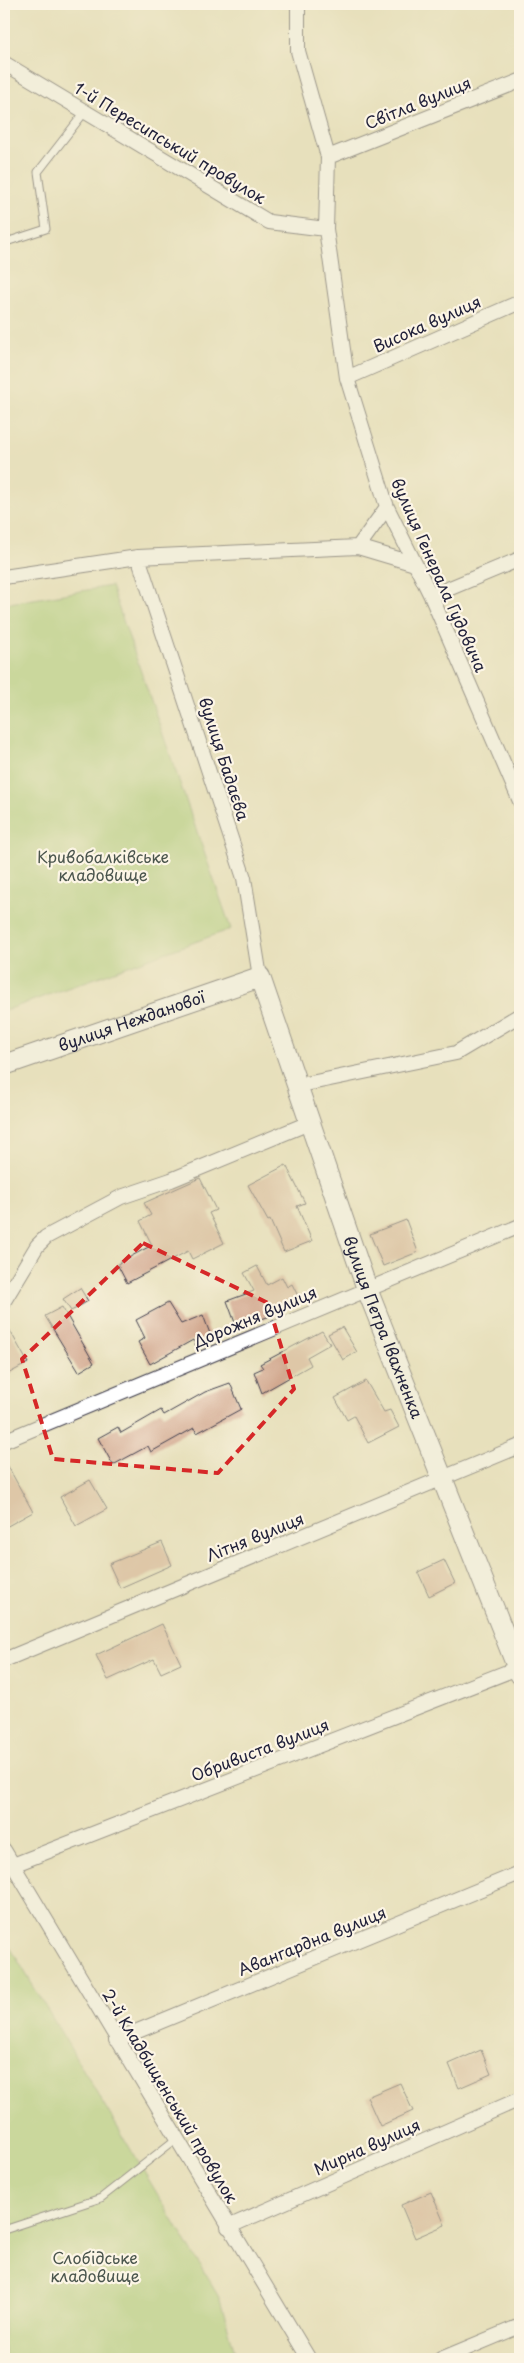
<svg xmlns="http://www.w3.org/2000/svg" width="524" height="2363" viewBox="0 0 524 2363" font-family="'Playpen Sans',sans-serif">
<style>
.green{fill:#a6cc76;stroke:#647758}
.building{fill:#d2a88f}
.lines{fill:none;stroke-linecap:round;stroke-linejoin:round}
.lane-casing{stroke:#403e4e;stroke-width:9}
.street-casing{stroke:#403e4e;stroke-width:16}
.secondary-casing{stroke:#403e4e;stroke-width:22}
.lane{stroke:#fff;stroke-width:7}
.street{stroke:#fff;stroke-width:14}
.secondary{stroke:#fff;stroke-width:20}
.marked{fill:none;stroke:#d62828;stroke-width:4;stroke-dasharray:10 6;stroke-linejoin:round}
.labels{text-anchor:middle;stroke-width:4.5;stroke-linejoin:round;paint-order:stroke}
.street-label{font-size:16px;fill:#22223b;stroke:#fcf5e5}
.park-label{font-size:16px;fill:#4a554d;stroke:#fcf5e5}
</style>
<rect width="100%" height="100%" fill="#fcf5e5"/>
<filter id="ink" filterUnits="userSpaceOnUse"><feTurbulence type="fractalNoise" baseFrequency=".02" numOctaves="2"/><feDisplacementMap in="SourceGraphic" scale="10" xChannelSelector="R" yChannelSelector="G"/><feConvolveMatrix kernelMatrix="1 2 1 2 8 2 1 2 1" color-interpolation-filters="sRGB"/></filter>
<filter id="wash" filterUnits="userSpaceOnUse"><feTurbulence type="fractalNoise" baseFrequency=".0096" numOctaves="4" result="noise"/><feDisplacementMap in="SourceGraphic" scale="20" xChannelSelector="R" yChannelSelector="G"/><feGaussianBlur stdDeviation="1.12" result="paint"/><feColorMatrix in="noise" values="0 0 0 0 0 0 0 0 0 0 0 0 0 0 0 0 0 1.4 0 .05"/><feComposite in="paint" operator="in"/></filter>
<g filter="url(#wash)">
<rect width="100%" height="100%" fill="#e7e0bc"/>
<!-- green -->
<path class="green" d="M111 586 231 929 4 1011V604Z
M4 1937 220 2299 237 2359H4Z"/>
<g id="blocks">
<!-- building -->
<path class="building" d="M286 1165 305 1203 297 1206 312 1241 284 1252 270 1220 268 1221 248 1185Z
M200 1178 216 1210 209 1213 224 1243 192 1259 188 1251 127 1283 117 1264 152 1245 140 1221 151 1215 144 1203Z
M406 1220 418 1252 383 1266 370 1234Z
M257 1266 267 1285 282 1277 287 1287 292 1284 300 1300 270 1316 237 1328 227 1301 254 1291 244 1273Z
M80 1288 88 1301 71 1311 63 1299Z
M168 1303 181 1324 203 1315 212 1339 196 1346 193 1340 150 1364 138 1342 145 1338 136 1320Z
M62 1307 94 1363 79 1372 45 1316Z
M4 1320 28 1363 4 1376Z
M342 1327 357 1352 343 1360 328 1334Z
M322 1331 330 1344 307 1357 311 1365 262 1393 254 1372 263 1368 260 1364Z
M366 1381 384 1412 390 1410 399 1427 368 1443 354 1416 347 1420 335 1398Z
M230 1383 241 1409 197 1433 194 1428 151 1452 148 1446 113 1465 98 1438 118 1427 121 1433 161 1410 164 1415 205 1392Z
M4 1459 33 1512 4 1528Z
M90 1480 107 1509 76 1526 60 1497Z
M162 1542 172 1565 120 1588 109 1564Z
M444 1560 455 1583 429 1596 418 1572Z
M162 1624 181 1664 161 1673 154 1659 108 1680 96 1655Z
M481 2050 491 2074 459 2088 449 2064Z
M400 2083 413 2111 380 2126 367 2097Z
M431 2192 445 2225 415 2238 401 2205Z"/>
</g>
</g>
<g filter="url(#ink)">
<use href="#blocks" fill-opacity="0" stroke="#403e4e" stroke-width="1"/>
<g class="lines">
<!-- lane casing -->
<g class="lane-casing">
<path id="lane" d="M181 5 182 4
M6 242 46 229 38 172 84 113
M4 2230 101 2198 176 2139"/>
</g>
<!-- street casing -->
<g class="street-casing">
<path id="street" d="M298 4V51L328 157 326 229 347 378 387 507 431 596 520 801
M4 63 269 222 326 229
M328 157 520 81
M347 378 520 302
M358 547 415 564
M138 557 244 878 260 977
M4 577 138 557 358 547 387 507
M431 596 520 559
M296 1086 456 1053 520 1015
M4 1301 37 1246 46 1237 121 1197 171 1180 309 1123
M4 1441 520 1226
M4 1660 520 1446
M4 1850 309 2359
M13 1865 520 1667
M116 2040 520 1873
M228 2227 520 2099
M441 2359 520 2326"/>
</g>
<!-- secondary casing -->
<g class="secondary-casing">
<g id="secondary">
<path id="s1" d="M4 1065 260 977 367 1289 520 1674"/>
</g>
</g>
<!-- lane -->
<use href="#lane" class="lane"/>
<!-- street -->
<use href="#street" class="street"/>
<!-- secondary -->
<use href="#secondary" class="secondary"/>
</g>
</g>
<!-- marked area -->
<path d="M0 0H524V2363H0ZM143 1243 268 1303 294 1389 218 1473 53 1459 22 1359Z" fill="#e7e0bc" fill-opacity=".55" fill-rule="evenodd"/>
<path class="marked" d="M143 1243 268 1303 294 1389 218 1473 53 1459 22 1359Z"/>
<g class="labels">
<!-- street labels -->
<g class="street-label">
<text transform="translate(418 103) rotate(-22)" y="6">Світла вулиця</text>
<text transform="translate(170 143) rotate(31)" y="6">1-й Пересипський провулок</text>
<text transform="translate(427 324) rotate(-24)" y="6">Висока вулиця</text>
<text transform="translate(439 575) rotate(66)" y="6">вулиця Генерала Гудовича</text>
<text transform="translate(224 759) rotate(72)" y="6">вулиця Бадаєва</text>
<text dy="6" stroke="none"><textPath href="#s1" startOffset="135">вулиця Нежданової</textPath></text>
<text transform="translate(255 1317) rotate(-23)" y="6">Дорожня вулиця</text>
<text dy="6" stroke="none"><textPath href="#s1" startOffset="642">вулиця Петра Івахненка</textPath></text>
<text transform="translate(255 1537) rotate(-22)" y="6">Літня вулиця</text>
<text transform="translate(260 1750) rotate(-21)" y="6">Обривиста вулиця</text>
<text transform="translate(312 1941) rotate(-22)" y="6">Авангардна вулиця</text>
<text transform="translate(170 2096) rotate(59)" y="6">2-й Кладбищенський провулок</text>
<text transform="translate(367 2147) rotate(-24)" y="6">Мирна вулиця</text>
</g>
<!-- park labels -->
<g class="park-label">
<text x="103" y="863">Кривобалківське<tspan x="103" dy="18">кладовище</tspan></text>
<text x="95" y="2264">Слобідське<tspan x="95" dy="18">кладовище</tspan></text>
</g>
</g>
<!-- margin -->
<rect width="524" height="2363" fill="none" stroke="#fcf5e5" stroke-width="20"/>
</svg>
